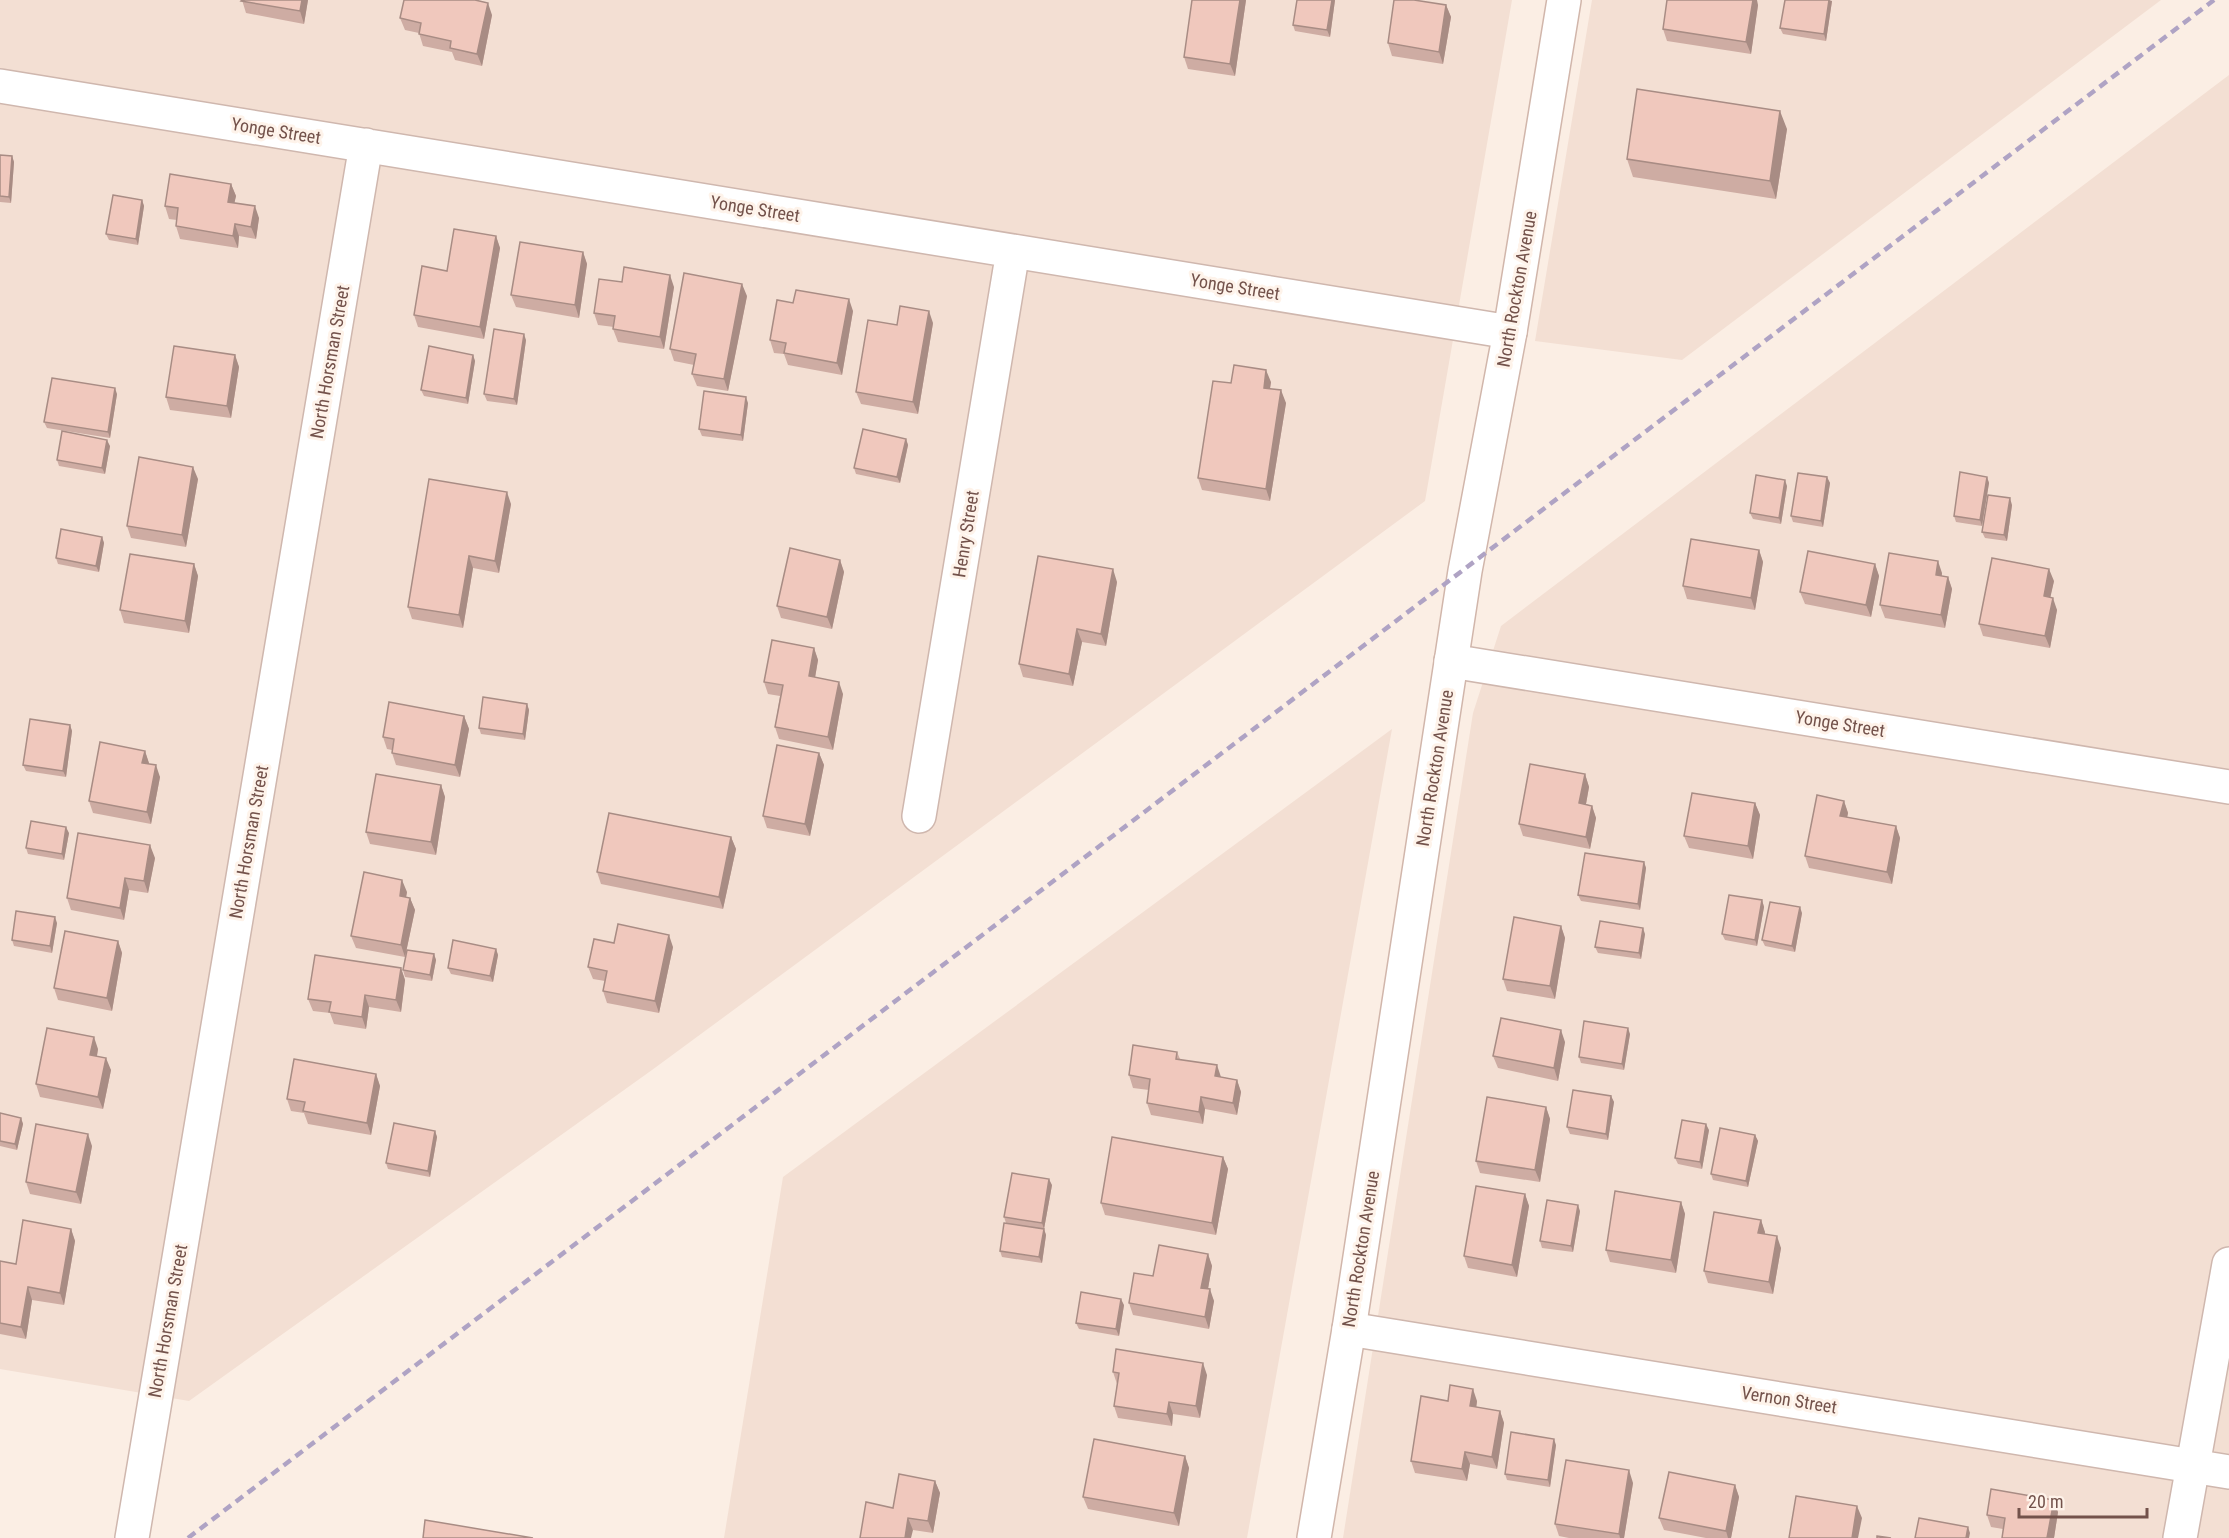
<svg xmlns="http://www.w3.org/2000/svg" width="2229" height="1538" viewBox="0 0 2229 1538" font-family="'Roboto Condensed',sans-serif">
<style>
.residential{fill:#f3dfd3}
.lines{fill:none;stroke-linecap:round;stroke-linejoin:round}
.street-casing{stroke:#cfb7ae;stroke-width:36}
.secondary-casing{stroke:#d1b6ab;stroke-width:36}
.street{stroke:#fff;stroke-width:33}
.secondary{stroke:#fff;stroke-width:33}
.rail{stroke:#afa3c4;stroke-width:4.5;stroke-dasharray:9 6;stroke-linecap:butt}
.wall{fill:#ceaca3}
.shaded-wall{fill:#a88c84}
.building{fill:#f0c8bd;stroke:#a88c84;stroke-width:1.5}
.labels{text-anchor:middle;stroke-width:6;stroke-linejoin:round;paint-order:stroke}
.street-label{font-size:18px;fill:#73524b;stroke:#fef3ea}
</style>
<rect width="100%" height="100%" fill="#fbeee4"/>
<!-- residential -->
<path class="residential" d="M0 0H1512L1425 501 652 1070 189 1401 0 1369Z
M1592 0H2161L1682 360 1535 341Z
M2229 75V1538H1343L1473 713 1501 626Z
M1392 729 1247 1538H724L783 1177Z"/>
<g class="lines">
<!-- street casing -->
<g class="street-casing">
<path id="street" d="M0 86 1510 332
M1451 661 2229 787
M919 816 1013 251
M1349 1329 2229 1472
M132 1538 366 145
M2180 1538 2229 1264"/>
</g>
<!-- secondary casing -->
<g class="secondary-casing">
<path id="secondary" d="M1314 1538 1349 1329 1465 571 1510 332 1564 0"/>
</g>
<!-- street -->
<use href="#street" class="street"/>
<!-- secondary -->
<use href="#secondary" class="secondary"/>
<!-- rail -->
<path class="rail" d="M188 1538 2214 0"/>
</g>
<!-- wall -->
<path class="wall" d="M242 0H308L304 24 246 13Z
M1246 0 1235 76 1188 69 1184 57Z
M1335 0 1330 37 1295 31 1293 25Z
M1832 1 1826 41 1783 34 1780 28Z
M1446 5 1451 17 1443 64 1392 56 1388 43Z
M1758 5 1751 54 1667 41 1663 29Z
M492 15 482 66 455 60 452 52 423 46 419 33 405 30 400 18Z
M1787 129 1776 199 1633 177 1627 159Z
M0 155 12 156 14 162 11 203 0 202Z
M231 184 236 196 234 203 259 218 256 239 239 236 238 248 180 239 176 226 177 220 169 219 165 206Z
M142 200 144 206 138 245 109 240 106 234Z
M496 236 500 248 484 339 418 327 414 315 447 271Z
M583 252 587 264 579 318 516 307 511 295Z
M622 282 674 287 664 349 618 342 613 329 614 327 598 325 594 313Z
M747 296 728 391 697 386 692 374 694 365 674 361 670 349Z
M793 303 853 311 842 375 788 365 784 354 774 353 770 340Z
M933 323 918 414 861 404 856 392Z
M526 340 517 405 487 401 484 394Z
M235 355 239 367 231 418 170 410 166 397Z
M473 355 475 361 468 404 424 396 421 390Z
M1271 382 1270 389 1286 403 1270 501 1202 490 1198 478 1231 383Z
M117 394 110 438 47 428 44 422Z
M748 403 743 441 702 436 699 429Z
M906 439 908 445 900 483 856 474 854 468Z
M110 446 105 474 59 466 57 460Z
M1827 477 1830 483 1823 527 1793 522 1791 516Z
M1987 477 1989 483 1982 526 1956 522 1954 516Z
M198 479 186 547 131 538 127 526Z
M1787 486 1781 524 1753 519 1750 513Z
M511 504 499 573 473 568 463 628 412 619 408 607Z
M2012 505 2007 541 1985 538 1982 532Z
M102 537 104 543 99 572 58 564 56 558Z
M1759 550 1763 562 1755 610 1687 599 1683 586Z
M840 560 844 572 832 629 781 618 777 606Z
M194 564 198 576 189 633 124 623 120 610Z
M1875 564 1879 576 1871 617 1805 604 1800 592Z
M1942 573V576L1948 577 1952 589 1945 628 1885 618 1880 605Z
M2054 581 2050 597 2057 610 2050 648 1983 636 1979 624Z
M1117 582 1106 646 1082 642 1073 686 1023 677 1019 664Z
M814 648 818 660 815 678 843 694 833 750 779 739 775 727 780 696 768 694 764 682Z
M527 704 529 710 525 740 481 734 479 728Z
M464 716 469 729 460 777 396 765 392 753V750L387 749 383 737Z
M70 725 72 731 66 777 26 771 23 765Z
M145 751 149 764 160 777 151 824 93 813 89 801Z
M819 753 824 765 810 836 767 828 763 816Z
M1585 774 1589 787 1586 804 1592 806 1596 818 1590 849 1523 836 1519 824Z
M441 785 445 797 436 855 370 844 366 832Z
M1844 801 1848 813 1847 817 1896 826 1900 838 1892 884 1809 868 1805 856Z
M1755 803 1760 815 1753 859 1689 848 1684 836Z
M69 833 64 860 28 854 26 848Z
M731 837 736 849 723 909 601 884 597 872Z
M155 858 148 893 129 890 124 920 71 910 67 898Z
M1644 862 1646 868 1640 910 1581 901 1578 895Z
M407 892 406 897 410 898 415 910 405 957 356 948 351 936Z
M1762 900 1764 907 1757 946 1725 940 1722 934Z
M1802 913 1795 952 1765 946 1762 940Z
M57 923 52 953 14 946 12 940Z
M1561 926 1565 938 1555 999 1507 991 1503 979Z
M1645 934 1641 959 1598 953 1595 947Z
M118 941 122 953 112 1011 58 1000 54 988Z
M614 943 673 947 659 1013 607 1003 603 991 605 981 593 979 588 967Z
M496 949 498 955 493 982 451 974 448 968Z
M434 954 436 960 432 981 405 977 403 970Z
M401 968 405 980 401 1012 369 1007 366 1029 334 1024 330 1013 313 1011 308 999Z
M1630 1034 1624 1070 1581 1063 1579 1057Z
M1565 1042 1558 1081 1498 1068 1493 1056Z
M98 1049 97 1056 111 1070 103 1109 40 1097 36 1084Z
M1177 1052 1180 1059 1221 1077 1237 1080 1241 1092 1237 1115 1205 1109 1203 1124 1151 1115 1147 1103 1149 1090 1133 1088 1129 1075Z
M376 1074 380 1086 371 1135 308 1124 304 1113 291 1111 287 1099Z
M1611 1096 1614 1102 1608 1140 1570 1134 1567 1127Z
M1546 1107 1550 1119 1540 1182 1480 1173 1476 1161Z
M0 1113 21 1118 23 1124 17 1150 0 1146Z
M1709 1130 1702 1169 1678 1164 1675 1158Z
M435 1131 437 1137 430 1177 388 1169 386 1163Z
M1755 1135 1758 1141 1748 1187 1713 1180 1711 1174Z
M92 1146 81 1204 30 1194 26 1182Z
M1223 1157 1228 1169 1216 1235 1105 1215 1101 1203Z
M1052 1185 1044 1229 1046 1235 1042 1263 1002 1257 1000 1251 1006 1223 1004 1217Z
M1525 1194 1529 1206 1517 1277 1468 1268 1464 1256Z
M1681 1202 1685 1214 1676 1273 1610 1262 1606 1250Z
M1580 1211 1573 1252 1542 1248 1540 1241Z
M1761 1220 1765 1234 1781 1248 1773 1294 1708 1283 1704 1271Z
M71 1229 75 1241 64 1305 32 1300 26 1339 0 1334V1261L16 1264Z
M1208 1254 1212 1266 1208 1289 1214 1301 1209 1329 1133 1315 1129 1303 1153 1276Z
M1124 1305 1119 1336 1079 1329 1076 1323Z
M1113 1372 1207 1375 1200 1418 1173 1414 1172 1426 1118 1418 1114 1406 1117 1384Z
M1477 1401 1476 1407 1500 1411 1504 1423 1497 1469 1470 1464 1467 1481 1415 1473 1411 1461Z
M1556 1445 1550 1487 1507 1480 1505 1474Z
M1185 1456 1189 1468 1179 1526 1088 1509 1083 1497Z
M935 1481 940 1493 933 1533 913 1530 893 1508Z
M1633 1483 1624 1538H1569L1559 1536 1555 1524Z
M1735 1485 1739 1497 1731 1538H1706L1664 1530 1659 1518Z
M2058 1512 2054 1538H2002L2003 1529 1991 1527 1987 1515Z"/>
<!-- shaded-wall -->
<path class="shaded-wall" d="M302 0H308L304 24 300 11Z
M1240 0H1246L1235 76 1230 64Z
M1332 0H1335L1330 37 1327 30Z
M1753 0H1757L1758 5 1751 54 1746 42Z
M1829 0 1832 1 1826 41 1824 34Z
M488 3 492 15 482 66 477 54Z
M1446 5 1451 17 1443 64 1439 52Z
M1780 111 1787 129 1776 199 1770 181Z
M12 156 14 162 11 203 9 197Z
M231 184 236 196 232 214 228 202Z
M142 200 144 206 138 245 136 239Z
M255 206 259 218 256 239 251 227Z
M235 224 239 236 238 248 233 236Z
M496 236 500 248 484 339 480 327Z
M583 252 587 264 579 318 575 305Z
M670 275 674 287 664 349 660 337Z
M742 284 747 296 728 391 724 379Z
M849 299 853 311 842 375 837 363Z
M929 311 933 323 918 414 913 402Z
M524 334 526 340 517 405 514 399Z
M235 355 239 367 231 418 227 406Z
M473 355 475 361 468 404 466 398Z
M1266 370 1271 382 1268 400 1264 388Z
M115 388 117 394 110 438 108 432Z
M1281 390 1286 403 1270 501 1266 489Z
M746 397 748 403 743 441 741 435Z
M906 439 908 445 900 483 897 477Z
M107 440 110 446 105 474 102 468Z
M193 467 198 479 186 547 182 535Z
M1827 477 1830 483 1823 527 1821 521Z
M1987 477 1989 483 1982 526 1980 520Z
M1785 480 1787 486 1781 524 1779 518Z
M507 492 511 504 499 573 495 561Z
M2010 498 2012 505 2007 541 2004 535Z
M102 537 104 543 99 572 96 566Z
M1759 550 1763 562 1755 610 1751 598Z
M469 556 473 568 463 628 459 615Z
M840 560 844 572 832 629 827 617Z
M1938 561 1942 573 1940 587 1936 575Z
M194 564 198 576 189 633 185 621Z
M1875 564 1879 576 1871 617 1866 605Z
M1113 569 1117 582 1106 646 1101 634Z
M2049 569 2054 581 2048 608 2044 596Z
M1948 577 1952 589 1945 628 1941 615Z
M2053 598 2057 610 2050 648 2045 636Z
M1077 629 1082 642 1073 686 1069 674Z
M814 648 818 660 813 689 809 676Z
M839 682 843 694 833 750 828 737Z
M527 704 529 710 525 740 523 734Z
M464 716 469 729 460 777 455 765Z
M70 725 72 731 66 777 63 771Z
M145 751 149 763 147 775 142 763Z
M819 753 824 765 810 836 805 824Z
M156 765 160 777 151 824 147 812Z
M1585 774 1589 787 1584 815 1579 803Z
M441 785 445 797 436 855 431 842Z
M1844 801 1848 813 1845 828 1840 816Z
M1755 803 1760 815 1753 859 1748 846Z
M1592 806 1596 818 1590 849 1586 837Z
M1896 826 1900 838 1892 884 1887 872Z
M66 827 69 833 64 860 62 854Z
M731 837 736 849 723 909 719 897Z
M150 845 155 858 148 893 144 881Z
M1644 862 1646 868 1640 910 1638 904Z
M125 878 129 890 124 920 120 908Z
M402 880 407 892 404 908 400 896Z
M410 898 415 910 405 957 401 945Z
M1762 900 1764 907 1757 946 1755 940Z
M1800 907 1802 913 1795 952 1792 946Z
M55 917 57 923 52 953 50 946Z
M1561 926 1565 938 1555 999 1550 986Z
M1643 928 1645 934 1641 959 1639 953Z
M669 935 673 947 659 1013 655 1001Z
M118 941 122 953 112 1011 107 998Z
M496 949 498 955 493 982 490 976Z
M434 954 436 960 432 981 430 975Z
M401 968 405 980 401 1012 396 1000Z
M365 995 369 1007 366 1029 362 1017Z
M1628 1028 1630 1034 1624 1070 1622 1064Z
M1561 1030 1565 1042 1558 1081 1554 1068Z
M94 1037 98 1049 95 1067 90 1055Z
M106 1058 111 1070 103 1109 98 1097Z
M1217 1065 1221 1077 1215 1076Z
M376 1074 380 1086 371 1135 367 1123Z
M1237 1080 1241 1092 1237 1115 1233 1103Z
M1611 1096 1614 1102 1608 1140 1606 1134Z
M1201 1097 1205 1109 1203 1124 1199 1112Z
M1546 1107 1550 1119 1540 1182 1535 1170Z
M21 1118 23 1124 17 1150 15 1144Z
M1706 1124 1709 1130 1702 1169 1700 1162Z
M435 1131 437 1137 430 1177 428 1171Z
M88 1134 92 1146 81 1204 76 1192Z
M1755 1135 1758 1141 1748 1187 1746 1181Z
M1223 1157 1228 1169 1216 1235 1212 1223Z
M1049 1179 1052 1185 1044 1229 1042 1223Z
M1525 1194 1529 1206 1517 1277 1512 1265Z
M1681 1202 1685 1214 1676 1273 1671 1260Z
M1578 1205 1580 1211 1573 1252 1571 1246Z
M1761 1220 1765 1232 1763 1245 1758 1233Z
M71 1229 75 1241 64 1305 60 1293Z
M1044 1229 1046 1235 1042 1263 1039 1257Z
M1777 1236 1781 1248 1773 1294 1769 1282Z
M1208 1254 1212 1266 1206 1300 1201 1288Z
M28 1287 32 1300 26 1339 21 1327Z
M1210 1289 1214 1301 1209 1329 1205 1317Z
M1121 1299 1124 1305 1119 1336 1116 1329Z
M1203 1363 1207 1375 1200 1418 1196 1406Z
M1473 1389 1477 1401 1475 1418 1470 1406Z
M1169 1402 1173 1414 1172 1426 1167 1414Z
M1500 1411 1504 1423 1497 1469 1492 1457Z
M1554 1439 1556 1445 1550 1487 1548 1480Z
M1465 1452 1470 1464 1467 1481 1462 1469Z
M1185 1456 1189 1468 1179 1526 1174 1513Z
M1629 1470 1633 1483 1624 1538H1620L1619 1534Z
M935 1481 940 1493 933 1533 928 1521Z
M1735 1485 1739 1497 1731 1538H1728L1726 1531Z
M2054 1500 2058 1512 2054 1538H2047Z
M1857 1506 1862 1518 1858 1538H1852Z
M908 1518 913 1530 911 1538H905Z
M1968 1527 1970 1533 1969 1538H1966Z"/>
<!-- building -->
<path class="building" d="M242 0H302L300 11 241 1Z
M404 0H475L488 3 477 54 450 48 451 41 419 34 421 23 400 18Z
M1192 0H1240L1230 64 1184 57Z
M1297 0H1332L1327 30 1293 25Z
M1394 0H1414L1446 5 1439 52 1388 43Z
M1667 0H1753L1746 42 1663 29Z
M1785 0H1829L1824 34 1780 28Z
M1637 89 1780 111 1770 181 1627 159Z
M0 155 12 156 9 197 0 196Z
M170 174 231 184 228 202 255 206 251 227 235 224 233 236 176 226 178 208 165 206Z
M113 195 142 200 136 239 106 234Z
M454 229 496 236 480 327 414 315 422 266 447 271Z
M520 242 583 252 575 305 511 295Z
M624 267 670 275 660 337 613 329 615 316 594 313 599 279 622 282Z
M684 273 742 284 724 379 692 374 696 354 670 349Z
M796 290 849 299 837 363 784 353 786 343 770 340 777 300 793 303Z
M900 306 929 311 913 402 856 392 868 320 897 325Z
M494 329 524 334 514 399 484 394Z
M174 346 235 355 227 406 166 397Z
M429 346 473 355 466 398 421 390Z
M1234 365 1266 370 1264 388 1281 390 1266 489 1198 478 1213 381 1231 383Z
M52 378 115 388 108 432 44 422Z
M704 391 746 397 741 435 699 429Z
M863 429 906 439 897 477 854 468Z
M62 431 107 440 102 468 57 460Z
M139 457 193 467 182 535 127 526Z
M1960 472 1987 477 1980 520 1954 516Z
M1798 473 1827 477 1821 521 1791 516Z
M1756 475 1785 480 1779 518 1750 513Z
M429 479 507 492 495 561 469 556 459 615 408 607Z
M1988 495 2010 498 2004 535 1982 532Z
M61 529 102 537 96 566 56 558Z
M1691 539 1759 550 1751 598 1683 586Z
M790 548 840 560 827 617 777 606Z
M1808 551 1875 564 1866 605 1800 592Z
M1889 553 1938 561 1936 575 1948 577 1941 615 1880 605Z
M130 554 194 564 185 621 120 610Z
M1038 556 1113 569 1101 634 1077 629 1069 674 1019 664Z
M1992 558 2049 569 2044 596 2053 598 2045 636 1979 624Z
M772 640 814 648 809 676 839 682 828 737 775 727 783 685 764 682Z
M483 697 527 704 523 734 479 728Z
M389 702 464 716 455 765 392 753 394 739 383 737Z
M30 719 70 725 63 771 23 765Z
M100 742 145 751 142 763 156 765 147 812 89 801Z
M777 745 819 753 805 824 763 816Z
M1530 764 1585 774 1579 803 1592 806 1586 837 1519 824Z
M376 774 441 785 431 842 366 832Z
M1692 793 1755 803 1748 846 1684 836Z
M1817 795 1844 801 1840 816 1896 826 1887 872 1805 856Z
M609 813 731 837 719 897 597 872Z
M31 821 66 827 62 854 26 848Z
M78 833 150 845 144 881 125 878 120 908 67 898Z
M1585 853 1644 862 1638 904 1578 895Z
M364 872 402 880 400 896 410 898 401 945 351 936Z
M1729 895 1762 900 1755 940 1722 934Z
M1770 902 1800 907 1792 946 1762 940Z
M16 911 55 917 50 946 12 940Z
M1514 917 1561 926 1550 986 1503 979Z
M1600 921 1643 928 1639 953 1595 947Z
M618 924 669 935 655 1001 603 991 607 971 588 967 594 939 614 943Z
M65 931 118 941 107 998 54 988Z
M453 940 496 949 490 976 448 968Z
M407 950 434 954 430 975 403 970Z
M315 955 401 968 396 1000 365 995 362 1017 329 1012 331 1002 308 999Z
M1501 1018 1561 1030 1554 1068 1493 1056Z
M1584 1021 1628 1028 1622 1064 1579 1057Z
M47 1028 94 1037 90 1055 106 1058 98 1097 36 1084Z
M1133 1045 1177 1052 1176 1059 1217 1065 1215 1076 1237 1080 1233 1103 1201 1097 1199 1112 1147 1103 1150 1079 1129 1075Z
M294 1059 376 1074 367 1123 303 1111 305 1102 287 1099Z
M1573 1090 1611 1096 1606 1134 1567 1127Z
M1487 1097 1546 1107 1535 1170 1476 1161Z
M0 1113 21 1118 15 1144 0 1141Z
M1682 1120 1706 1124 1700 1162 1675 1158Z
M394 1123 435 1131 428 1171 386 1163Z
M36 1124 88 1134 76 1192 26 1182Z
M1720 1128 1755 1135 1746 1181 1711 1174Z
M1112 1137 1223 1157 1212 1223 1101 1203Z
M1012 1173 1049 1179 1042 1223 1004 1217Z
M1476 1186 1525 1194 1512 1265 1464 1256Z
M1615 1191 1681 1202 1671 1260 1606 1250Z
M1547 1200 1578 1205 1571 1246 1540 1241Z
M1714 1212 1761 1220 1758 1233 1777 1236 1769 1282 1704 1271Z
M23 1220 71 1229 60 1293 28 1287 21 1327 0 1323V1261L16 1264Z
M1004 1223 1044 1229 1039 1257 1000 1251Z
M1159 1245 1208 1254 1201 1288 1210 1289 1205 1317 1129 1303 1134 1273 1153 1276Z
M1081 1292 1121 1299 1116 1329 1076 1323Z
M1116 1349 1203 1363 1196 1406 1169 1402 1167 1414 1114 1406 1119 1373 1113 1372Z
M1450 1385 1473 1389 1470 1406 1500 1411 1492 1457 1465 1452 1462 1469 1411 1461 1421 1396 1448 1401Z
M1511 1432 1554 1439 1548 1480 1505 1474Z
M1094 1439 1185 1456 1174 1513 1083 1497Z
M1566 1460 1629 1470 1619 1534 1555 1524Z
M1669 1472 1735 1485 1726 1531 1659 1518Z
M899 1474 935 1481 928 1521 908 1518 905 1538H860L866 1502 893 1508Z
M1991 1489 2054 1500 2047 1538H2002L2005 1518 1987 1515Z
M1796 1496 1857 1506 1852 1538H1789Z
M1919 1518 1968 1527 1966 1538H1915Z
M425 1520 533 1538H423Z
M1877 1536 1891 1538H1877Z"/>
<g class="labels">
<!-- street labels -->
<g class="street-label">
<text transform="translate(276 131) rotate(9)" y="6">Yonge Street</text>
<text transform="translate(755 209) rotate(9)" y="6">Yonge Street</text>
<text transform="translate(1235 287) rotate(9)" y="6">Yonge Street</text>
<text transform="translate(1517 289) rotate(-80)" y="6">North Rockton Avenue</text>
<text transform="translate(330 362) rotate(-80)" y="6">North Horsman Street</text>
<text transform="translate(966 534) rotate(-81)" y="6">Henry Street</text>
<text transform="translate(1840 724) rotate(9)" y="6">Yonge Street</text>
<text transform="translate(1435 768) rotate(-81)" y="6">North Rockton Avenue</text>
<text transform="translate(249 842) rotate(-80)" y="6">North Horsman Street</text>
<text transform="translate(1361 1249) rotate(-81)" y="6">North Rockton Avenue</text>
<text transform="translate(168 1321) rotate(-80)" y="6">North Horsman Street</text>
<text transform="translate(1789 1400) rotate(9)" y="6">Vernon Street</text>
</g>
</g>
<!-- scale -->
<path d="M2019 1508v9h128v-9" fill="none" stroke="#73524b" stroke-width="3"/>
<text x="2028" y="1508" font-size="18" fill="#73524b" stroke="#fef3ea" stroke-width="4.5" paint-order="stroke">20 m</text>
</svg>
